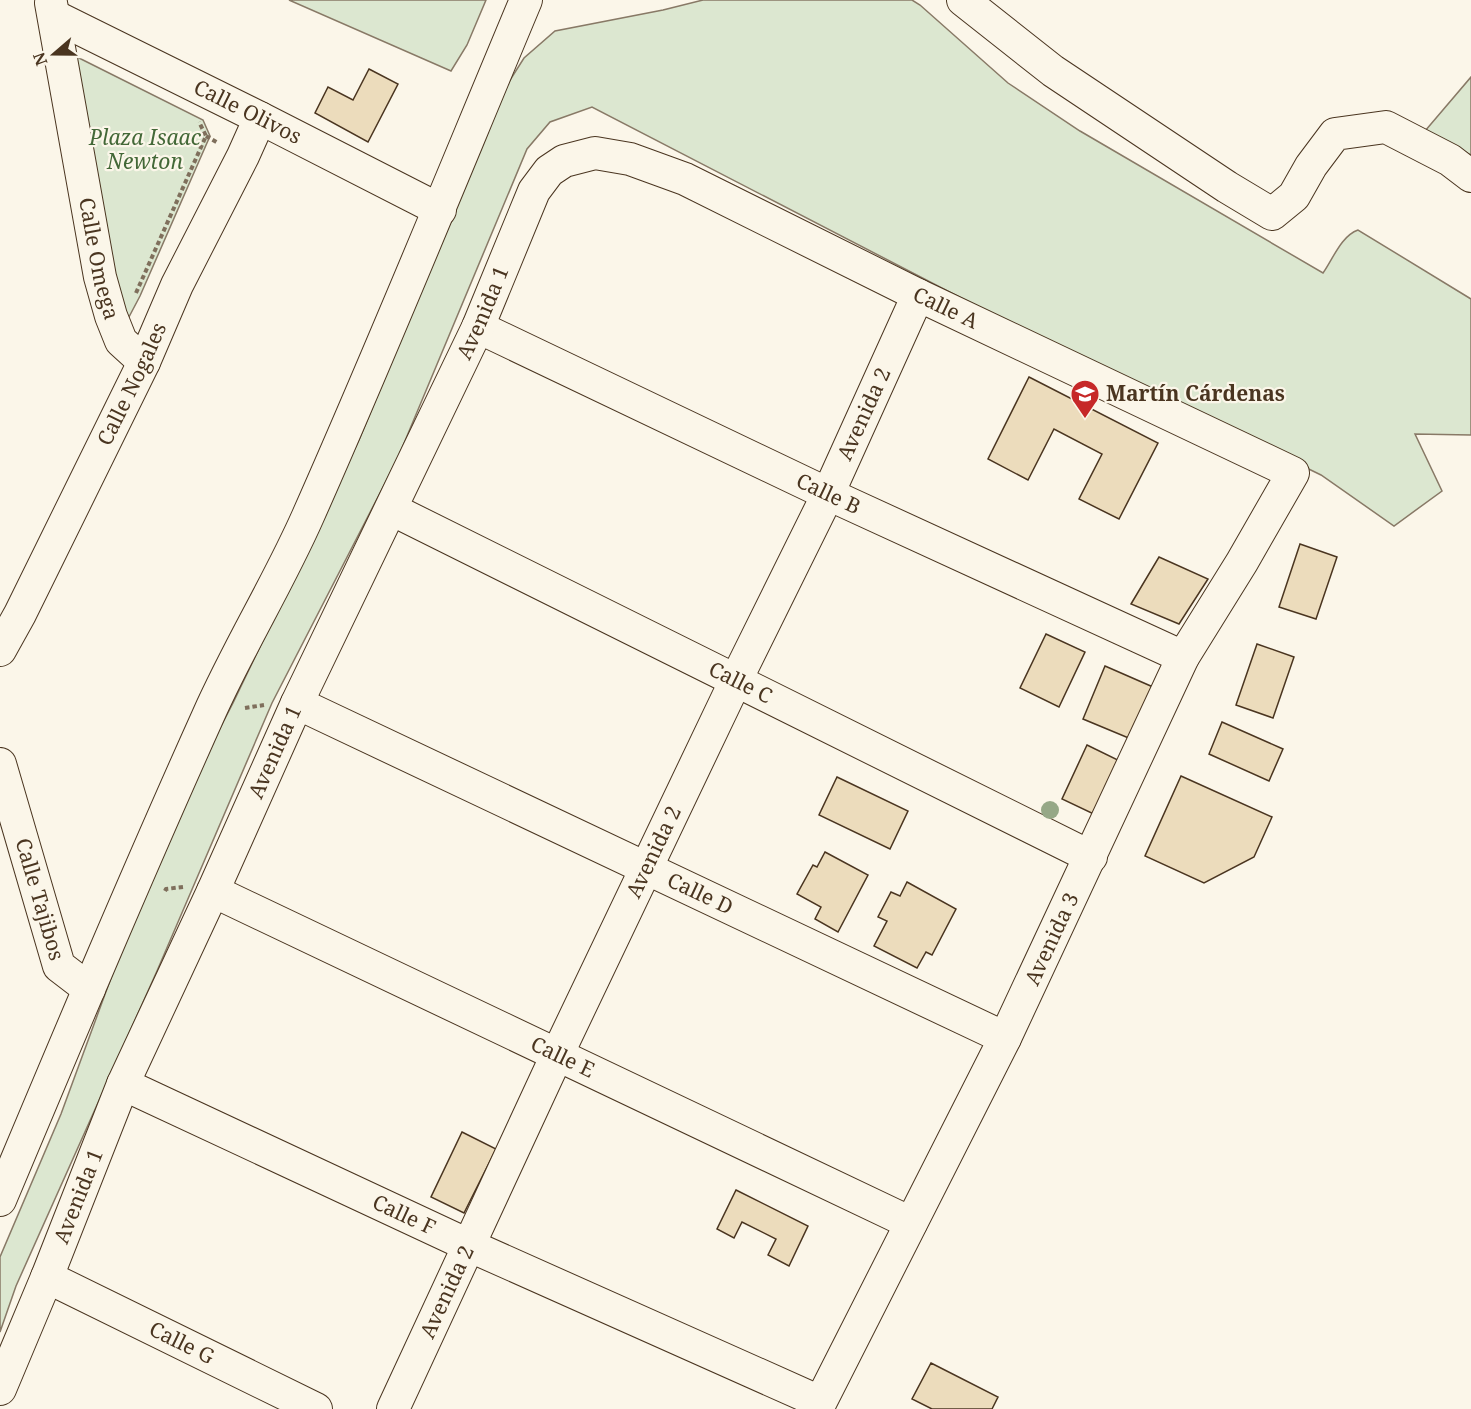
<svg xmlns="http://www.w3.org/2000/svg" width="1471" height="1409" viewBox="0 0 1471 1409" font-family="'Noto Serif',serif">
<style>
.green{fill:#dce7d0;stroke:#887966;stroke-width:1.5}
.building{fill:#ecdcbc;stroke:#4a3520;stroke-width:1.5}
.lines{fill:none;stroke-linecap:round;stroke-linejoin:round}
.minor-casing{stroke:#4a3520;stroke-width:34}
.path{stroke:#7f6f5c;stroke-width:4;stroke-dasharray:4.5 3;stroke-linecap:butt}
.minor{stroke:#fbf6e9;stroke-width:32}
.tree{fill:#96a887}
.labels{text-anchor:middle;stroke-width:4.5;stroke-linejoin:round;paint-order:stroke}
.street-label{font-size:21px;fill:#4a3520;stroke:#fbf6e9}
.park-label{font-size:21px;font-style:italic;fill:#436837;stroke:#fbf6e9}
.poi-label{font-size:21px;font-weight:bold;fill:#4a3520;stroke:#fbf6e9;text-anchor:start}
</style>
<rect width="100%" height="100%" fill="#fbf6e9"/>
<!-- green -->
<path class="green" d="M289 0H486L467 45 451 71Z
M703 0H912L920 5 1008 83 1080 131 1323 273C1333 259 1341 236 1358 230L1471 299V435L1415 434 1442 491 1394 526 1321 475 1025 331 592 107 550 122 527 149 397 460 272 703 157 971 16 1286 0 1332V1257L61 1114 161 842 233 703 359 440 505 88 524 58 555 31 663 10Z
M75 56 203 120 210 136 140 296 120 334Z
M1471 77V155L1425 131Z"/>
<!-- building -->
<path class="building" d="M369 69 398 84 368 142 315 113 328 87 353 100Z
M1029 377 1158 443 1119 519 1079 499 1102 454 1054 429 1028 480 988 459Z
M1300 544 1337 557 1316 619 1279 607Z
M1159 557 1208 579 1179 624 1131 604Z
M1046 634 1085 652 1059 707 1020 688Z
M1257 644 1294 657 1273 718 1236 705Z
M1105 666 1153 687 1131 739 1083 719Z
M1222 722 1283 749 1269 781 1209 754Z
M1087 745 1124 763 1100 817 1062 799Z
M1181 776 1272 817 1254 857 1204 883 1145 856Z
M837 777 908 811 890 849 819 815Z
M825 852 868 875 838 932 815 919 821 907 797 894 813 865 817 867Z
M907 882 956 909 932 955 926 952 917 968 874 946 887 921 878 917 891 892 900 896Z
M462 1132 496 1149 464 1213 431 1197Z
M736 1190 808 1226 789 1266 768 1255 776 1239 742 1222 734 1238 717 1229Z
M931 1363 998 1397 992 1409H932L912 1399Z"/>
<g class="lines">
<!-- minor casing -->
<g class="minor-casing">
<g id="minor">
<path d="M963 0 1053 71 1227 187 1272 214 1294 196 1311 166 1335 134 1386 127 1450 160 1471 176"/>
<path id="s1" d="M51 3 100 277 111 316 121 341 144 362"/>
<path id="s2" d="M54 16 260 118 440 210"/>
<path id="s3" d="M478 327 828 494 1183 657"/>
<path id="s4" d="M391 509 1091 857"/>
<path id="s5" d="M0 650 20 614 144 362 177 285 243 156 260 118"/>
<path id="s6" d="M297 703 1005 1038"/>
<path id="s7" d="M0 764 59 966 89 989"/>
<path id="s8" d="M213 891 911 1223"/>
<path id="s9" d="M123 1084 468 1245 820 1402"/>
<path d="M0 1200C68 1038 136 876 208 716 238 648 278 584 308 516 384 345 454 172 526 0"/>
<path id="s10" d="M47 1277 316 1409"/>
<path id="s11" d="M0 1389 47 1277 123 1084 213 891 297 703 478 327 534 191 549 171 564 161 595 153 630 159 685 179 918 295 1293 473 1242 562 1183 657 1005 1038 817 1409"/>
<path id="s12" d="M393 1409 557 1055 736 680 828 494 918 295"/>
</g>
</g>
<!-- path -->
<path class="path" d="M206 136 218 143
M136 293 206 136 199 122
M245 708 264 705
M165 891 166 889 183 887"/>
<!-- minor -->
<use href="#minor" class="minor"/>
</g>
<!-- trees -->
<circle class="tree" cx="1050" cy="810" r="9"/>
<!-- icons -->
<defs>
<g id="school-pin" transform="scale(1.5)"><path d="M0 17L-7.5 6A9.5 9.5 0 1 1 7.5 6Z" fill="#c62828" stroke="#fbf6e9"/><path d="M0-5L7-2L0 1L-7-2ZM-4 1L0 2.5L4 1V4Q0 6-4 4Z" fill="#fff"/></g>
</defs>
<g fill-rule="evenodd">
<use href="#school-pin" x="1085" y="394"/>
</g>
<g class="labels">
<!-- street labels -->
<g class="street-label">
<text dy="7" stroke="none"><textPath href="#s2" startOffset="216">Calle Olivos</textPath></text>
<text dy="7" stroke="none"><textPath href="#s1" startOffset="260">Calle Omega</textPath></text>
<text dy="7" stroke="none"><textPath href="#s11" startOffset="1772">Calle A</textPath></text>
<text dy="7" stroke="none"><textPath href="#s11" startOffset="1180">Avenida 1</textPath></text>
<text dy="7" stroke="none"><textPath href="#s5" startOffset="297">Calle Nogales</textPath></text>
<text dy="7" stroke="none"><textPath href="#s12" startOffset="1101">Avenida 2</textPath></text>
<text dy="7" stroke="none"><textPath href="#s3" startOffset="388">Calle B</textPath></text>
<text dy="7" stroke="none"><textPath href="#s4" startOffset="390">Calle C</textPath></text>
<text dy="7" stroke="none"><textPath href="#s11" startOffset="694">Avenida 1</textPath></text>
<text dy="7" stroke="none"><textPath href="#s12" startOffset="615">Avenida 2</textPath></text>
<text dy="7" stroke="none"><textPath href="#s6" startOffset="446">Calle D</textPath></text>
<text dy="7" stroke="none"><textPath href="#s7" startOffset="141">Calle Tajibos</textPath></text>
<text transform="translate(1052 939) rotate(-65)" y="7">Avenida 3</text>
<text dy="7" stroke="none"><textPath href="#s8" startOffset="387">Calle E</textPath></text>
<text dy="7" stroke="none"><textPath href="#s11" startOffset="208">Avenida 1</textPath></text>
<text dy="7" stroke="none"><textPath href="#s9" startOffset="310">Calle F</textPath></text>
<text dy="7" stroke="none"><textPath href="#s12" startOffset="129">Avenida 2</textPath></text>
<text dy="7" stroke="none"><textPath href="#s10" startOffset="150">Calle G</textPath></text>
</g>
<!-- park labels -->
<g class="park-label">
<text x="145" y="145">Plaza Isaac<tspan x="145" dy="24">Newton</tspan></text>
</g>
<!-- poi labels -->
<g class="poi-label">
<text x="1106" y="401">Martín Cárdenas</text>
</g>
</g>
<!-- north arrow -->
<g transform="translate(54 54) rotate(250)" stroke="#fbf6e9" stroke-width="4.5" paint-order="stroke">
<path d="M0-4.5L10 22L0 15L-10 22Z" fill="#4a3520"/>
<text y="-9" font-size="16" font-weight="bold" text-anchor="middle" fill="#4a3520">N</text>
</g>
</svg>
